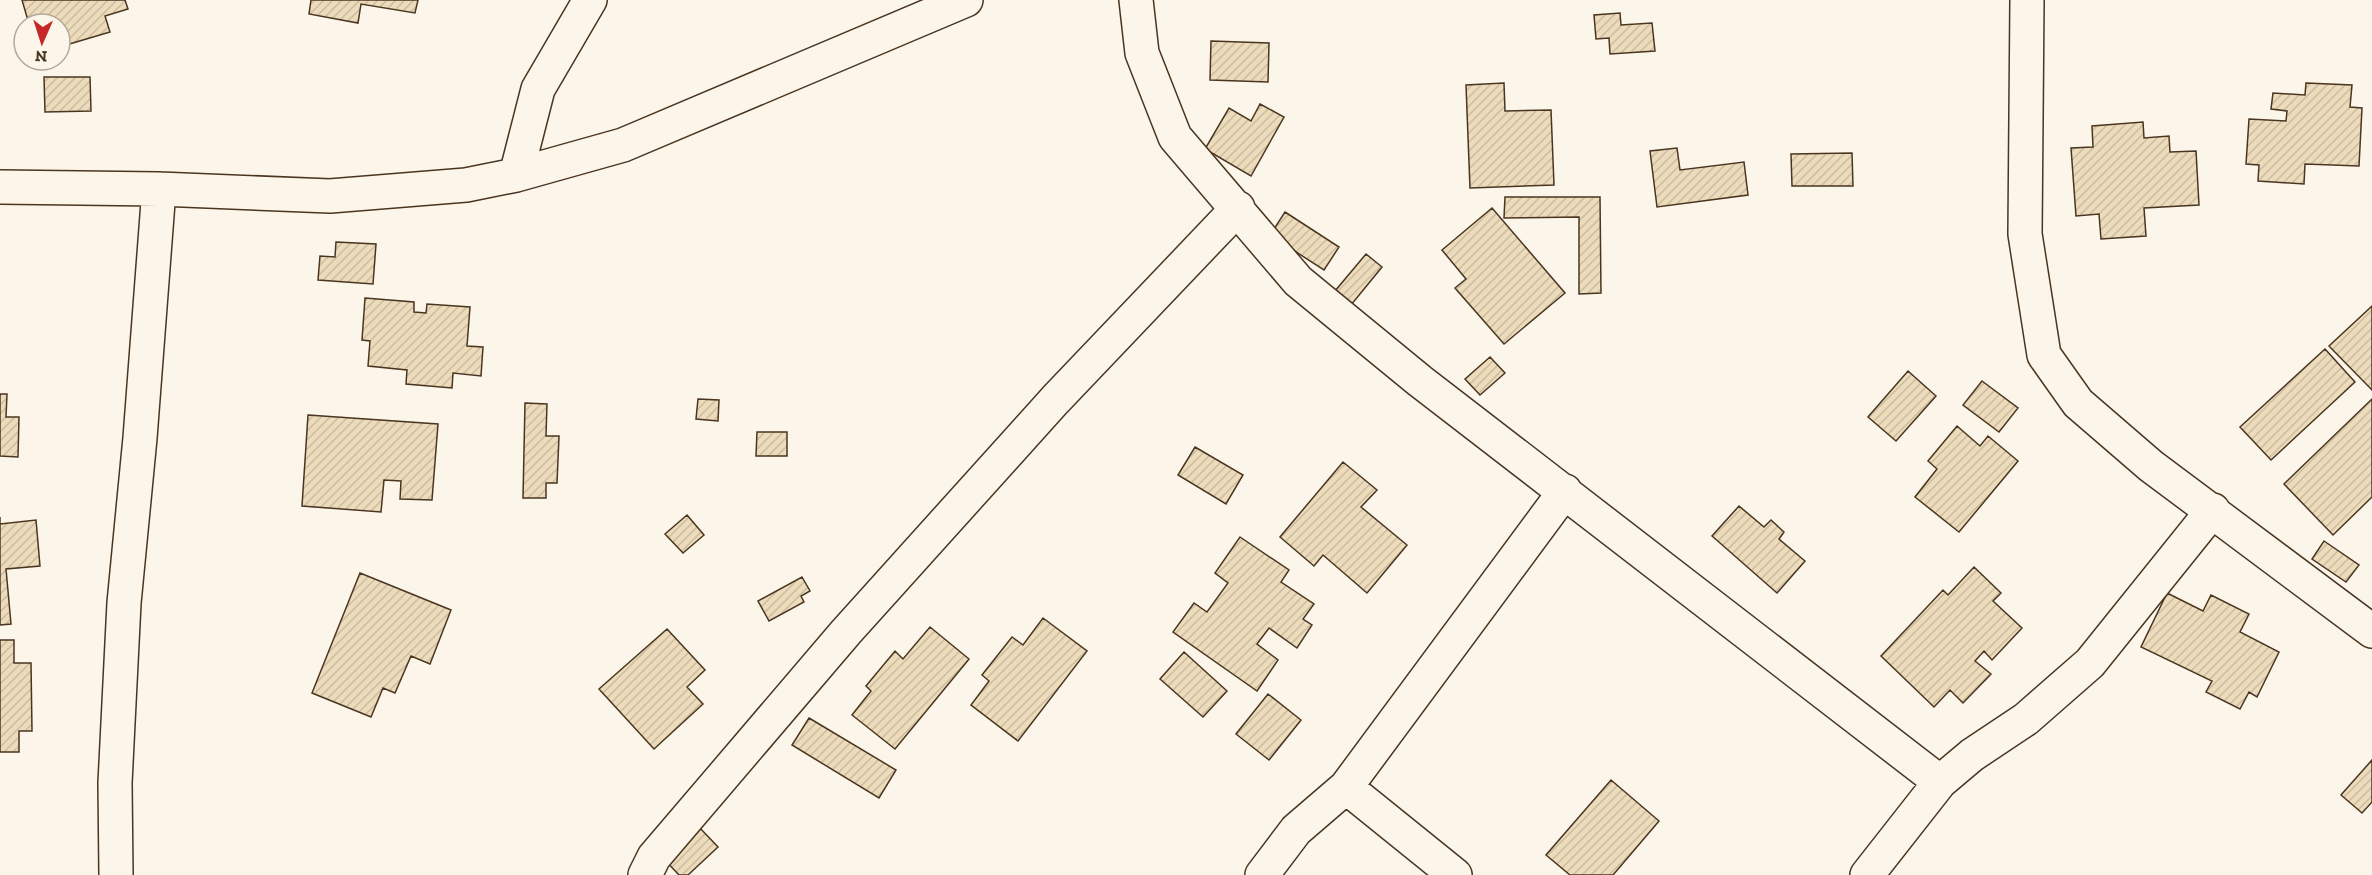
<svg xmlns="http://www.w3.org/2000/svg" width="2372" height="875" viewBox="0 0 2372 875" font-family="'Zilla Slab',serif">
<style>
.building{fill:url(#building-hatch);stroke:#4a3520;stroke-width:1.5}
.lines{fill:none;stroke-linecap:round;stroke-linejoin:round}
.minor-casing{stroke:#4a3520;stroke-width:36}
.minor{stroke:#fbf6e9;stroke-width:33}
</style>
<defs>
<pattern id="building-hatch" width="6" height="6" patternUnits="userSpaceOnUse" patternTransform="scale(1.5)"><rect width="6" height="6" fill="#ecdcbc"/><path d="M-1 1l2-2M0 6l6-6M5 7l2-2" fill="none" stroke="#ccbda1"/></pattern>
</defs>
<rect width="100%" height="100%" fill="#fbf6e9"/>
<!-- building -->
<path class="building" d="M22 0H125L128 9 105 16 110 32 66 45 60 24H29Z
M311 0H418L415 13 361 4 358 23 309 14Z
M1620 13 1621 25 1652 23 1655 51 1610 54 1609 38 1596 39 1594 15Z
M1211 41 1269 43 1268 82 1210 80Z
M44 77H90L91 111 45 112Z
M1504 83 1505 111 1551 110 1554 185 1470 188 1466 85Z
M2306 83 2352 85 2350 107 2362 108 2359 166 2305 164 2304 184 2258 181 2259 165 2246 164 2249 119 2286 121 2287 111 2271 109 2273 93 2305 95Z
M1260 104 1284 117 1251 176 1205 149 1229 108 1251 121Z
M2143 122 2144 138 2169 136 2170 152 2196 151 2199 205 2144 208 2146 236 2101 239 2099 214 2076 216 2071 148 2093 147 2092 126Z
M1677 148 1680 170 1744 162 1748 195 1657 207 1650 151Z
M1852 153 1853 186H1792L1791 154Z
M1505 197H1600L1601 293 1579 294V217L1504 218Z
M1492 208 1565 293 1504 344 1455 288 1466 279 1442 250Z
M1285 212 1339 247 1324 270 1270 235Z
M336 242 376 244 373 284 318 280 320 256 335 257Z
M1366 254 1382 267 1351 305 1335 291Z
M365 298 414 302V312L426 313 427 304 470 307 467 346 483 347 481 376 453 373 452 388 406 384 407 370 368 366 370 341 362 340Z
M2372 306V390L2329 346Z
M2325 349 2355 382 2271 460 2240 427Z
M1490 357 1505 373 1480 395 1465 379Z
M1908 371 1936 396 1896 441 1868 417Z
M1982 381 2018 408 1999 432 1963 405Z
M0 394H7L6 417H19L18 457 0 456Z
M698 399 719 400 718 421 696 419Z
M2372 399V497L2333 535 2284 484Z
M525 403 547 404 546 436H559L557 483H546V498H523Z
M308 415 438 424 432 500 400 499 401 481 384 480 381 512 302 506Z
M1957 426 1980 446 1988 436 2018 461 1959 532 1915 497 1937 469 1928 461Z
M757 432H787V456H756Z
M1195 447 1243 475 1226 504 1178 475Z
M1343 462 1377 490 1361 507 1407 545 1367 593 1323 555 1314 566 1280 537Z
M1739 506 1764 527 1771 520 1784 532 1779 539 1805 561 1777 593 1712 536Z
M687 515 704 535 683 553 665 534Z
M0 517V524L36 520 40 566 6 569 11 624 0 625Z
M1240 537 1289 570 1281 582 1314 604 1303 619 1312 625 1297 648 1269 628 1257 644 1278 660 1257 691 1173 632 1194 603 1207 612 1228 583 1215 573Z
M2324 541 2359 565 2346 582 2312 559Z
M1974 567 2001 593 1993 601 2022 628 1992 660 1984 651 1975 661 1991 674 1963 703 1950 690 1934 707 1881 656 1943 590 1948 595Z
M360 573 451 610 430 664 411 656 395 693 383 688 371 717 312 693Z
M802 577 810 591 801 596 804 602 769 621 758 601Z
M2167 593 2203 611 2211 595 2249 614 2240 632 2279 652 2257 697 2249 692 2240 709 2206 692 2212 681 2141 647Z
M1043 618 1087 651 1018 741 971 705 989 681 982 675 1012 637 1023 645Z
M930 627 969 659 895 749 852 715 871 691 866 686 895 651 903 659Z
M667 629 705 670 687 687 703 704 654 749 599 689Z
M0 640H14V663H31L32 731H19V752H0Z
M1184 652 1227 691 1203 717 1160 679Z
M1268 694 1301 720 1269 760 1236 734Z
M809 718 896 770 879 798 792 745Z
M2372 760V802L2362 813 2341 795Z
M1611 780 1659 821 1613 875H1570L1546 855Z
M698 826 718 847 688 875H679L662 857Z"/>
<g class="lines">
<!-- minor casing -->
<g class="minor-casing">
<path id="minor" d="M1136 0 1142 53 1175 137 1298 281 1420 381 1940 782
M2027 0 2025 234 2044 355 2078 403 2151 466 2372 631
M516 175 538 89 590 0
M0 187 159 189 330 196 466 185 516 175 623 145 966 0
M1346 787 1455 875
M116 875 115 783 124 603 140 438 159 189
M645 875 654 857 846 632 1055 400 1238 208
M1262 875 1296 830 1346 787 1565 491
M1867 875 1940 782 1972 755 2026 719 2090 663 2213 510"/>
</g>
<!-- minor -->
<use href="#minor" class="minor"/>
</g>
<!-- north arrow -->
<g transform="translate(42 42) rotate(183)"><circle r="28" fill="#fbf6e9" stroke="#b4a999" stroke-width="1.5"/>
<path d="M0-4.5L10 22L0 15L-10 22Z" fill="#c62828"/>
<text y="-9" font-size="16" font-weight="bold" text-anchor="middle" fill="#4a3520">N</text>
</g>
</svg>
